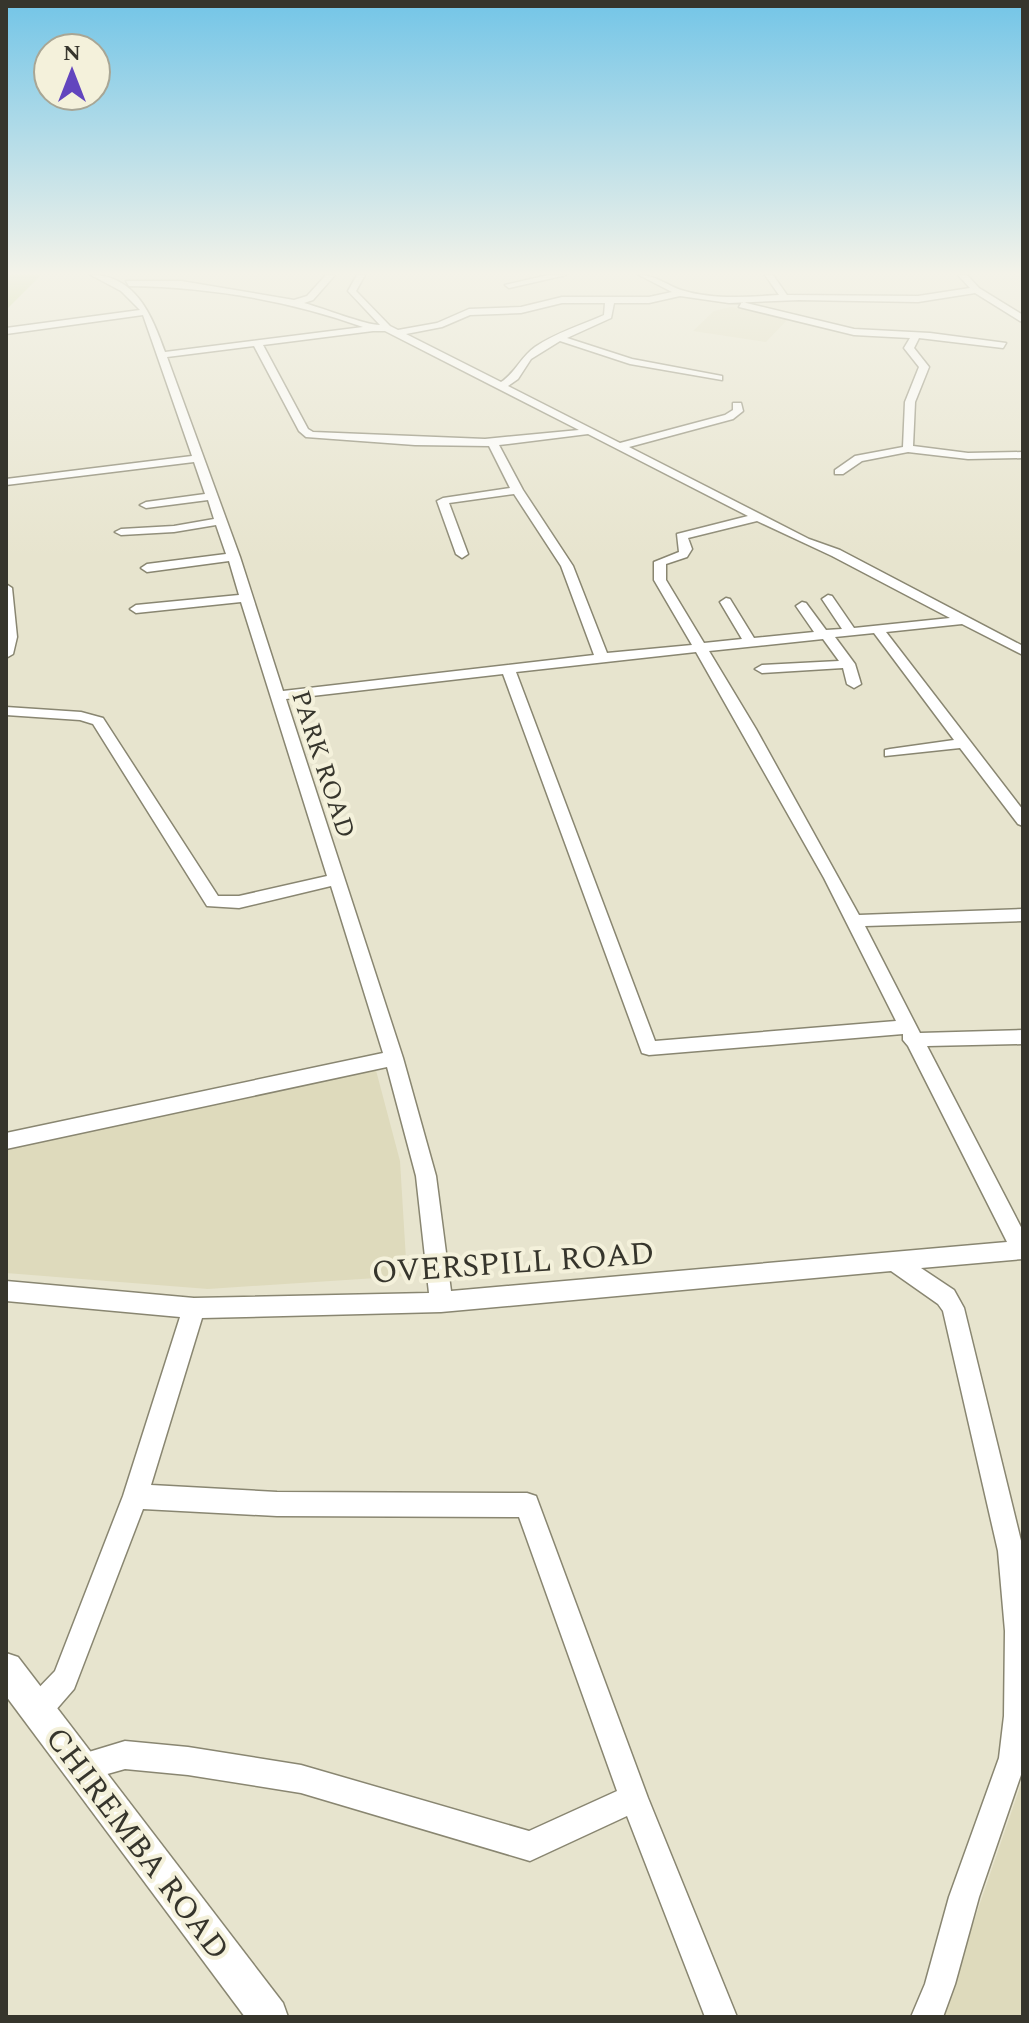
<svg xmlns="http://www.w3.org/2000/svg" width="1029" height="2023" viewBox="0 0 1029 2023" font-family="Spectral,serif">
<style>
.built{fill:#dedabc}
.green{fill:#bed482}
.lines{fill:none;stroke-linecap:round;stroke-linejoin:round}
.minor-casing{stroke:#898671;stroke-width:3}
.major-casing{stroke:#898671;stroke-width:3}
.minor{fill:#fff;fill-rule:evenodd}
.major{fill:#fff;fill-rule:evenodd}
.labels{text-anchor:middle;stroke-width:8;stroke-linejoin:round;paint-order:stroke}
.street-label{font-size:26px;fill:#36352c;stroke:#f4f1db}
.near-street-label{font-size:32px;fill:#36352c;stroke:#f4f1db}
</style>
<rect width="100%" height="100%" fill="#e7e4ce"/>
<!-- built -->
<path class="built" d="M731 307 789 318 766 342 693 331 714 311Z
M373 1059 400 1161 407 1276 208 1289 6 1273V1136Z
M1022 1781 1023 2017H941Z"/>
<!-- green -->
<path class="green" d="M6 275H41L6 310Z"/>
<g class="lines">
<!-- minor casing -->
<g class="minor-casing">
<path id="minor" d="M91 275C136 275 152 316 165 352L363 327C287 300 209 287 129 286L126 281H181L294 300 307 296 326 275H335L313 300 304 303C323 308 365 325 380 325L348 291 357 275H365L356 291 390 326 398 330 437 323 469 309 521 307 562 297H649L672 292 639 275C656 275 666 285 681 290 712 300 747 297 779 295L765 275H773L787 295 918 296 970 288 958 275H967L979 288 1023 315V322L1020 321 975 293 918 302 799 300 729 303 680 296 649 303H614L611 318 567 338 632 359 722 376V380L630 364 560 341 531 359 518 379 508 386 620 443 725 415 733 410V403H741L743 411 733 419 629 447 809 539 840 550 1023 646V655L962 624 886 632 1023 810V826L1018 824 960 748 885 756V750L890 749 954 740 874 633 835 637 855 664 861 684 854 688 847 684 843 668 762 673 755 669 762 665 839 661 823 639 709 651 756 729 859 915 1023 909V921L865 926 920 1033 1023 1030V1044L927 1046 1023 1231V1259L921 1268 954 1290 964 1308 1023 1549V1769L979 1897 955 1984 943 2017H911L925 1984 949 1897 999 1758 1004 1716 1005 1631 998 1551 943 1311 938 1304 891 1271 441 1312 202 1318 151 1485 277 1492 527 1493 536 1496 648 1798 737 2017H705L627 1816 530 1861 301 1793 188 1775 125 1769 79 1782 69 1778 65 1768 69 1758 125 1741 188 1747 301 1765 529 1831 617 1791 519 1517 277 1516 143 1509 74 1689 48 1719 38 1723 28 1719 24 1709 28 1699 55 1671 123 1496 180 1317 6 1301V1281L194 1298 429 1293 416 1176 387 1067 6 1149V1133L383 1053 331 886 239 908 207 906 93 724 80 720 6 715V707L81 712 103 718 218 896H239L327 876 241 602 136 613 130 609 136 605 239 595 229 561 147 572 141 568 147 564 226 554 216 525 174 532 121 535 115 532 121 529 174 526 214 519 208 500 146 508 140 505 146 502 205 494 194 462 6 485V479L192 456 143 315 6 334V328L140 310 121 291ZM562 303H605L604 315C582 325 555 333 535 347 521 357 515 373 501 382L406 334 442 327 470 315 521 313ZM373 331H385L579 430 485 439 313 432 308 429 263 345ZM254 346 299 431 306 437 415 445 489 446 510 488 443 498 437 501 456 554 462 558 468 554 449 503 514 494 561 566 594 655 283 691 240 557 167 357ZM588 434 748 516 677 534 679 552 654 562V580L692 645 607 653 573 566 523 490 499 445ZM757 521 832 556 950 618 854 628 832 596 828 595 822 599 842 629 826 630 806 603 802 602 796 606 814 632 754 638 730 599 726 598 720 602 742 639 704 643 666 580V564L687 557 692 549 688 538ZM696 652 824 878 896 1021 655 1041 516 672ZM503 674 642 1053 649 1055 903 1034V1040L908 1046 1007 1242 451 1291 436 1176 403 1058 286 699Z
M548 275H566L509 288 505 285Z
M742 302 854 329 930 333 1006 343 1003 348 919 338 914 348 929 367 915 402 913 446 968 453 1023 452V458L968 459 908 452 862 461 843 474H835V470L855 456 903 447 905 402 919 367 904 348 910 338 854 335 739 307Z
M6 584 12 588 17 637 13 654 6 658Z"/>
</g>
<!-- major casing -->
<g class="major-casing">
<path id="major" d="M6 1653 18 1657 283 2003 288 2017H245L6 1696Z"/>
</g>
<!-- minor -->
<use href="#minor" class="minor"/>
<!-- major -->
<use href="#major" class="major"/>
</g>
<!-- sky -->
<linearGradient id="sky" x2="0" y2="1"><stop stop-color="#73c5e7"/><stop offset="0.49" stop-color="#f4f3e9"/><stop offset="1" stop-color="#f4f3e9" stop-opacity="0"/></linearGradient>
<rect width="1029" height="558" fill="url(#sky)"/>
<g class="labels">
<!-- street labels -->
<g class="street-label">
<text transform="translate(324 764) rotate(72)" y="9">PARK ROAD</text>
</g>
<!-- near-street labels -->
<g class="near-street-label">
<text transform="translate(513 1262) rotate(-4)" y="11">OVERSPILL ROAD</text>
<text transform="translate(138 1843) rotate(53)" y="11">CHIREMBA ROAD</text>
</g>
</g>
<!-- border -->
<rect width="1029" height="2023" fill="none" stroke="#36352c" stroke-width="16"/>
<!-- north arrow -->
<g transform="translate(72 72)"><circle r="38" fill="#f4f1db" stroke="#a8a695" stroke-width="2"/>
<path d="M0-6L14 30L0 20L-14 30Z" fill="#6245be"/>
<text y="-12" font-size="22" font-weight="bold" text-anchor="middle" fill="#36352c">N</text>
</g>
</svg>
